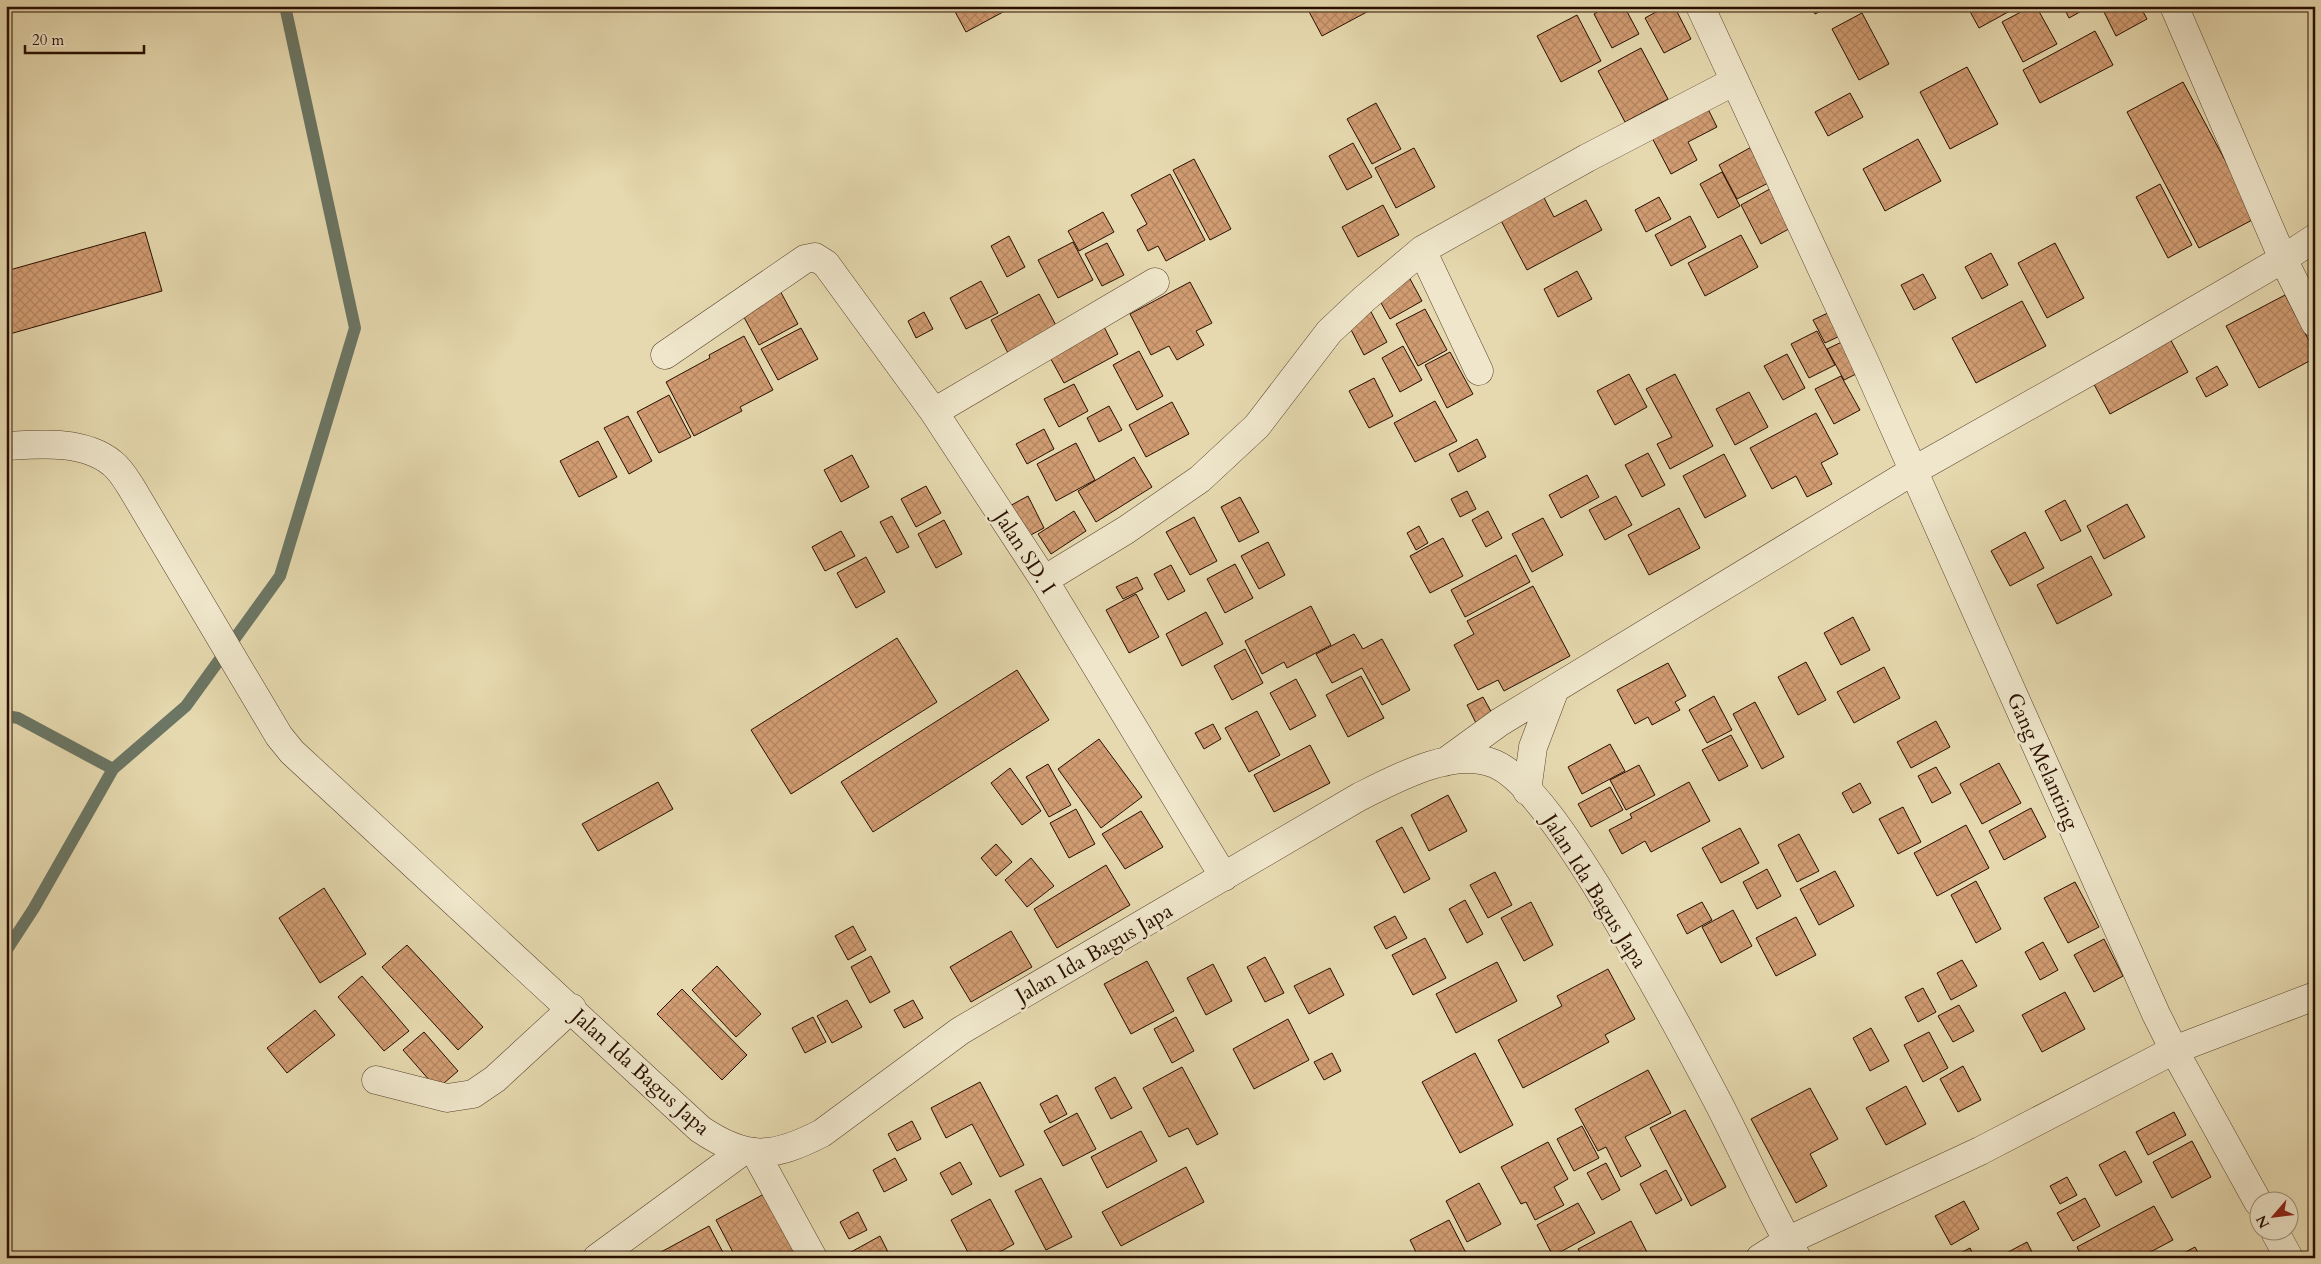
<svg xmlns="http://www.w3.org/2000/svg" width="2321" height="1264" viewBox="0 0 2321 1264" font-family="Cardo,serif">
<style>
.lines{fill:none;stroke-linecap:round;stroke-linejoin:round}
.stream{stroke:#6b7664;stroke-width:12}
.building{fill:url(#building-cross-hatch);stroke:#290f00}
.minor-casing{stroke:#58422c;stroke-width:29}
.minor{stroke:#efe6cb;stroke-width:28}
.labels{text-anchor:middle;stroke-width:5;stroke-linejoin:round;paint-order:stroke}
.street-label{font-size:21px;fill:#290f00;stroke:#efe6cb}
</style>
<defs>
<pattern id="building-cross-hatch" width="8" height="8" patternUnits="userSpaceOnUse" patternTransform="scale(1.25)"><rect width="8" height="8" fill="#d19c72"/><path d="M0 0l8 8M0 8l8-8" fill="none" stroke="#b38561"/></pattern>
</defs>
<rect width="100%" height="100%" fill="#e6d9af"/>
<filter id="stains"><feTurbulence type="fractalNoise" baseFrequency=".004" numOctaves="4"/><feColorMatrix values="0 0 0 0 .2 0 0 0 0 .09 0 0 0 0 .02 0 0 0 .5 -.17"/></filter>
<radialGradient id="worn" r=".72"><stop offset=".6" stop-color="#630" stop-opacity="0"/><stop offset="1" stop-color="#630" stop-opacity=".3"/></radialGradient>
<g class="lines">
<!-- stream -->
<path class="stream" d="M6 716 18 718 113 769
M6 951 34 908 113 769 186 706 280 576 355 328 285 6"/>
</g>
<!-- building -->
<path class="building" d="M952 6H1014L966 32Z
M1306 6H1378L1322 36Z
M1607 6H1624L1639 34 1612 48 1594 14Z
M1667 6H1674L1691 39 1664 53 1645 18Z
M1811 6H1831L1815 14Z
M1967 6H2019L1979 28Z
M2032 6H2036L2057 44 2023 62 2002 22Z
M2063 6H2086L2087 8 2069 18Z
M2101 6H2140L2147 19 2116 36Z
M1862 13 1889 64 1859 80 1832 29Z
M1577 15 1601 61 1561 82 1537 36Z
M2095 31 2113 65 2040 103 2023 70Z
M1641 48 1668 99 1625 122 1598 71Z
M1967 67 1998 124 1950 149 1920 92Z
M2183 82 2256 218 2199 248 2127 112Z
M1850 93 1863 117 1828 136 1815 112Z
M1376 103 1401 149 1372 164 1347 119Z
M1705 103 1717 127 1688 142 1697 160 1671 174 1649 132Z
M1918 139 1941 181 1885 211 1863 169Z
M1353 143 1372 177 1347 190 1329 156Z
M1755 145 1774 180 1737 199 1719 165Z
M1414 148 1435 187 1396 208 1375 168Z
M1194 159 1231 229 1210 240 1173 170Z
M1722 172 1740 206 1718 218 1700 184Z
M1170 174 1205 240 1166 261 1158 246 1148 251 1137 230 1147 224 1131 195Z
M2160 184 2192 245 2168 258 2136 197Z
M1777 185 1798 224 1761 244 1741 205Z
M1541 192 1554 217 1586 200 1602 230 1527 270 1498 215Z
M1659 197 1671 219 1646 232 1635 210Z
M1383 205 1399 235 1358 257 1342 227Z
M1103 212 1114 232 1079 251 1068 231Z
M1690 216 1706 247 1671 266 1655 235Z
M145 232 162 291 6 335V271Z
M1741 235 1758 267 1705 296 1688 263Z
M1009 236 1025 267 1007 277 991 246Z
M1073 242 1093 280 1058 298 1038 260Z
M1107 243 1124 275 1102 286 1085 254Z
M2055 243 2084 298 2047 318 2018 263Z
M1991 253 2008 285 1982 299 1965 267Z
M1577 271 1592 299 1558 317 1544 289Z
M1923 274 1936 298 1914 310 1901 285Z
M1409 277 1422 301 1390 319 1376 294Z
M981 281 998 313 966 329 950 298Z
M1190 282 1212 323 1196 331 1204 345 1177 360 1169 346 1151 355 1130 314Z
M778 287 798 324 759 345 739 308Z
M1039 294 1058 329 1009 355 991 320Z
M2285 295 2315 352V358L2259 388 2226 326Z
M2022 301 2046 346 1976 383 1952 338Z
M1425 309 1447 350 1418 366 1396 324Z
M1370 310 1387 342 1364 355 1347 322Z
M1834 310 1846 333 1825 343 1813 320Z
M924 312 933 329 916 338 908 321Z
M1102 323 1118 354 1064 383 1047 352Z
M801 328 818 359 778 380 761 349Z
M1817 331 1835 365 1809 378 1791 344Z
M2168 335 2188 372 2110 414 2090 377Z
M744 336 773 390 740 407 742 411 694 436 666 382 710 358 709 355Z
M1848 339 1864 370 1844 380 1827 349Z
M1403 346 1422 380 1400 392 1382 358Z
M1139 351 1163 396 1137 410 1113 365Z
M1450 352 1473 394 1447 408 1425 365Z
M1787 354 1805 388 1783 400 1764 366Z
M2217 366 2228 385 2206 397 2196 378Z
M1629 374 1647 407 1615 425 1597 391Z
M1675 374 1713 446 1670 469 1657 444 1672 437 1646 389Z
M1841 376 1860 410 1834 424 1815 389Z
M1374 378 1393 416 1369 428 1349 391Z
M1074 384 1088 411 1059 427 1044 399Z
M1749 392 1768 427 1735 445 1716 409Z
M669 395 691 437 659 453 637 412Z
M1435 401 1457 441 1415 462 1394 423Z
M1172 402 1189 434 1146 457 1129 425Z
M1109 406 1122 430 1099 442 1087 418Z
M1816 413 1838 454 1821 463 1832 484 1807 497 1796 476 1772 489 1750 448Z
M628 416 652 461 629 474 604 428Z
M1044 429 1054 449 1027 464 1016 444Z
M1477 439 1486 457 1458 472 1449 454Z
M598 441 617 477 579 497 560 461Z
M1076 443 1095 480 1056 501 1037 464Z
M1648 453 1665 485 1642 497 1625 465Z
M1724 454 1746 496 1705 518 1683 476Z
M852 455 869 487 841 502 824 470Z
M1134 457 1152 487 1096 522 1078 491Z
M1587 475 1599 497 1561 518 1549 495Z
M926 486 941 513 916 527 901 499Z
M1467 491 1476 509 1460 517 1451 499Z
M1028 496 1044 528 1023 539 1006 508Z
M1616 496 1632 525 1605 540 1589 510Z
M1240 497 1259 532 1239 542 1221 507Z
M2065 500 2081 531 2061 541 2045 511Z
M2127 504 2145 537 2104 559 2087 526Z
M1679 508 1700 548 1649 575 1628 535Z
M1074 511 1086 531 1051 554 1038 534Z
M1488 511 1502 538 1486 547 1472 520Z
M892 516 909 547 897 553 880 522Z
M1194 517 1217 561 1190 575 1166 532Z
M1543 518 1563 555 1532 572 1512 534Z
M944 520 962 554 936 568 918 534Z
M1419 526 1428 543 1416 550 1407 533Z
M841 531 855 556 825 571 812 547Z
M2025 532 2044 568 2010 586 1991 551Z
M1443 538 1463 576 1430 593 1410 556Z
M1268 542 1285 575 1259 589 1241 556Z
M1516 555 1530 582 1465 617 1451 590Z
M2091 556 2112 595 2057 624 2037 585Z
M866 557 885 592 856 608 837 573Z
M1235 564 1253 598 1225 613 1207 579Z
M1171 565 1185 591 1168 600 1154 574Z
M1137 577 1143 589 1123 599 1116 587Z
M1533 586 1570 656 1504 691 1498 680 1478 690 1454 645 1474 634 1467 621Z
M1136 594 1159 637 1129 653 1106 610Z
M1311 606 1331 645 1287 668 1284 662 1262 674 1245 641Z
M1206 612 1223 644 1182 666 1166 634Z
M1853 617 1870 650 1841 665 1824 633Z
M1354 634 1363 649 1382 639 1410 690 1382 705 1362 668 1332 683 1316 654Z
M897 638 937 702 791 794 751 730Z
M1245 649 1263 683 1232 700 1214 666Z
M1806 662 1826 700 1798 715 1778 677Z
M1668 663 1686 696 1675 702 1680 710 1652 725 1648 717 1635 724 1617 690Z
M1884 667 1900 698 1854 723 1837 692Z
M1017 670 1049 720 873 832 841 782Z
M1361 676 1384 718 1348 737 1326 695Z
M1296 679 1316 716 1290 730 1270 693Z
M1714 696 1732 730 1707 743 1689 710Z
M1483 697 1493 715 1476 723 1467 705Z
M1755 702 1784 757 1762 769 1733 714Z
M1257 711 1280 755 1249 772 1225 728Z
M1936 721 1950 747 1911 768 1897 742Z
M1213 724 1221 739 1204 749 1195 733Z
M1731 735 1748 766 1719 781 1702 750Z
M1099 739 1142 797 1101 828 1058 769Z
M1610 744 1625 771 1582 794 1568 767Z
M1310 745 1330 783 1274 812 1254 775Z
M1999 763 2021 803 1982 824 1960 784Z
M1048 764 1071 805 1049 817 1026 777Z
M1639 765 1655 795 1626 810 1610 780Z
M1936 767 1951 793 1932 803 1918 776Z
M1010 768 1041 811 1022 825 991 783Z
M658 782 673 809 598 851 582 824Z
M1689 782 1710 821 1651 852 1645 841 1622 854 1609 830 1632 818 1630 814Z
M1860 783 1871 803 1853 813 1842 793Z
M1610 787 1623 810 1591 827 1578 804Z
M1448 795 1467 831 1429 851 1411 815Z
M1903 807 1921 842 1898 854 1879 819Z
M2031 808 2046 837 2004 860 1989 831Z
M1076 809 1095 844 1069 858 1050 823Z
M1141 811 1163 847 1125 869 1102 834Z
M1966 825 1989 868 1937 896 1914 853Z
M1402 827 1430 879 1404 893 1376 841Z
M1740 828 1759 863 1721 883 1702 848Z
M1799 834 1819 871 1797 882 1778 845Z
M996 844 1012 862 996 876 981 858Z
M1031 858 1054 886 1027 907 1005 880Z
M1106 865 1130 905 1057 948 1034 909Z
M1767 869 1781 896 1757 909 1743 882Z
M1835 871 1854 906 1819 925 1800 889Z
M1495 872 1512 905 1488 918 1470 885Z
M1976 881 2001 929 1976 943 1951 895Z
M2075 882 2099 927 2068 943 2044 898Z
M324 888 366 954 320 983 279 918Z
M1465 900 1483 934 1467 943 1449 909Z
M1531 902 1553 945 1524 961 1501 918Z
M1702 902 1712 920 1687 934 1677 915Z
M1733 910 1752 946 1721 963 1702 927Z
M1395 916 1407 938 1386 949 1374 927Z
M1796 917 1816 955 1776 976 1756 938Z
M853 926 866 950 848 960 835 936Z
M1011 931 1032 967 971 1002 950 967Z
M1425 938 1446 978 1413 995 1392 955Z
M2104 939 2123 976 2094 992 2074 955Z
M2043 942 2058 970 2040 980 2025 952Z
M407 945 483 1027 458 1050 382 967Z
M871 956 890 992 870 1003 851 967Z
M1265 957 1284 993 1265 1002 1247 967Z
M1962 960 1977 986 1951 1000 1937 973Z
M1147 961 1174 1011 1131 1034 1104 984Z
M1497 962 1517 1001 1456 1033 1436 994Z
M1213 964 1232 1001 1206 1015 1187 978Z
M717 966 761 1014 736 1037 692 990Z
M1330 968 1344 995 1309 1014 1294 986Z
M1608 969 1635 1019 1605 1035 1609 1042 1523 1088 1498 1040 1562 1006 1557 996Z
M362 976 409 1031 384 1051 338 997Z
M1923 988 1936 1012 1918 1022 1905 997Z
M682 989 747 1055 722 1080 657 1014Z
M2065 992 2085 1029 2042 1052 2022 1015Z
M847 1000 862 1027 832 1043 817 1016Z
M913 1000 923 1018 904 1028 894 1010Z
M1959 1005 1974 1031 1953 1042 1938 1016Z
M315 1010 335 1035 287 1073 267 1048Z
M813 1017 826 1042 805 1053 792 1028Z
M1176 1017 1194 1051 1172 1063 1154 1029Z
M1288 1019 1309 1060 1254 1089 1233 1049Z
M1871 1028 1889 1061 1870 1071 1853 1038Z
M424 1032 458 1071 437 1089 403 1050Z
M1929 1032 1948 1068 1923 1082 1904 1045Z
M1332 1053 1341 1071 1324 1080 1314 1062Z
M1475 1053 1513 1125 1460 1153 1422 1082Z
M1963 1066 1981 1100 1958 1112 1940 1079Z
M1182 1067 1218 1134 1197 1145 1188 1128 1169 1137 1143 1088Z
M1648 1070 1671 1113 1625 1137 1641 1166 1621 1177 1606 1147 1598 1151 1575 1109Z
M1115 1077 1132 1108 1111 1119 1095 1088Z
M980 1082 1024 1165 1000 1177 972 1124 946 1138 931 1108Z
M1906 1086 1926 1124 1886 1145 1866 1108Z
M1810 1088 1838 1139 1810 1154 1827 1186 1796 1203 1751 1119Z
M1057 1095 1067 1114 1050 1123 1040 1104Z
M1685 1110 1726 1187 1691 1206 1650 1128Z
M2174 1112 2186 1135 2148 1155 2136 1132Z
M1077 1113 1096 1149 1063 1166 1044 1131Z
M912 1121 921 1139 897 1151 888 1134Z
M1582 1126 1599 1158 1574 1171 1557 1139Z
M1141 1131 1157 1161 1107 1188 1091 1157Z
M2192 1141 2211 1177 2172 1198 2153 1162Z
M1548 1142 1568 1179 1554 1187 1564 1205 1535 1220 1526 1202 1521 1204 1501 1167Z
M2125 1151 2142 1182 2116 1196 2099 1165Z
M895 1158 907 1180 884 1192 873 1170Z
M960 1162 972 1184 952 1195 940 1173Z
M1606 1163 1620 1190 1602 1200 1587 1173Z
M1186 1167 1204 1202 1121 1246 1102 1212Z
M1666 1170 1682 1200 1656 1214 1640 1184Z
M2067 1177 2077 1195 2060 1204 2050 1186Z
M1041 1178 1072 1237 1046 1250 1015 1191Z
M1479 1183 1501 1224 1467 1242 1446 1201Z
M764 1194 795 1252 784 1258H736L716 1220Z
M2085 1198 2100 1226 2073 1241 2057 1213Z
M990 1199 1014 1244 989 1258H971L951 1220Z
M1964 1201 1979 1229 1951 1245 1935 1216Z
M1578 1203 1595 1233 1553 1256 1537 1225Z
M2154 1206 2173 1240 2139 1258H2082L2077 1247Z
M858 1212 867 1230 849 1239 840 1222Z
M1449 1220 1466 1253 1457 1258H1419L1410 1240Z
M1631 1221 1650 1258H1583L1578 1249Z
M709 1226 726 1258H650Z
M880 1236 891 1258H842V1257Z
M2027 1242 2035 1258H1997Z
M2195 1247 2201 1258H2174Z
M1970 1248 1975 1258H1951Z"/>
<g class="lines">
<!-- minor casing -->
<g class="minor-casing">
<path id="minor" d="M1700 6 1864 360 2156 1014 2174 1050 2258 1202
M2315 238 2283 259 2315 323
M1422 250 1587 158 1735 81
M665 355 805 259 815 257 826 264 934 412 1044 580 1224 877
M934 412 1155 282
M6 446C40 444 84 440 112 463 120 469 126 479 131 487L279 736 292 752 700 1129C746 1160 772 1159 822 1133L960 1031 1359 797C1397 778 1452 747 1495 764 1530 779 1576 853 1596 885 1640 957 1681 1031 1720 1106 1746 1157 1769 1209 1797 1258
M1044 580 1126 530 1200 479 1257 426 1329 332 1364 299 1422 250 1479 371
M1445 762 1500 722 1913 471 2122 353 2283 259 2174 6
M1527 791 1533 747 1555 689
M376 1080 447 1098 473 1094 495 1079 572 1008
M755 1152 813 1258
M2275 1232 2289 1258
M597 1258 743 1151
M1760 1258 1787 1241 1980 1151 2174 1050 2315 996"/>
</g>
<!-- minor -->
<use href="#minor" class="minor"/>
</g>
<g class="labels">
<!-- street labels -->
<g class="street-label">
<text transform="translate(1025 552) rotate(57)" y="7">Jalan SD. I</text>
<text transform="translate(2043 761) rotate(66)" y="7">Gang Melanting</text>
<text transform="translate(1595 891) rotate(58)" y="7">Jalan Ida Bagus Japa</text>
<text transform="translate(1094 953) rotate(-30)" y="7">Jalan Ida Bagus Japa</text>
<text transform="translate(641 1072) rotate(42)" y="7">Jalan Ida Bagus Japa</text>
</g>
</g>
<!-- margin -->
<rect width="2321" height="1264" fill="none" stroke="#e6d9af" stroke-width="25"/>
<rect x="8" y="8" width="2306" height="1249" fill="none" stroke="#290f00" stroke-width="2.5"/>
<rect x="12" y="12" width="2296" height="1239" fill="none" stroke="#290f00"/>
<!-- north arrow -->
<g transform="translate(2274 1216) rotate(242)"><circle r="24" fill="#efe6cb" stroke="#a0907a"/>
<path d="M0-4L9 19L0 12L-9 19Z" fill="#8f2418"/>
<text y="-8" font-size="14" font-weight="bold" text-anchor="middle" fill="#290f00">N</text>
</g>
<!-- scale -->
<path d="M25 45v8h119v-8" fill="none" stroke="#290f00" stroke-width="2.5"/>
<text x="32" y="45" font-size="15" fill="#290f00" stroke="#efe6cb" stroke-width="4" paint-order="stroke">20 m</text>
<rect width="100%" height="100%" filter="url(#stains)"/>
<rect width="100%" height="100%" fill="url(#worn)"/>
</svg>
